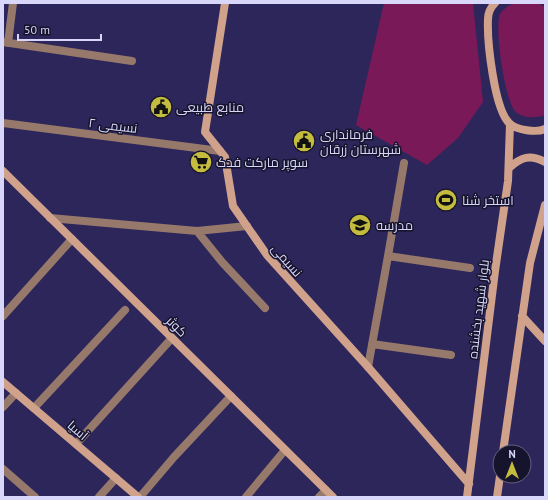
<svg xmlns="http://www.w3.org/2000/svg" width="548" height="500" viewBox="0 0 548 500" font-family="'PT Sans',Cairo,sans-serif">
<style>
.green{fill:#7a1958}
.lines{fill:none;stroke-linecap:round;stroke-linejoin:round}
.street{stroke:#96796b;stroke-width:8}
.secondary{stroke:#d0a28c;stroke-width:8}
.labels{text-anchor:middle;stroke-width:3;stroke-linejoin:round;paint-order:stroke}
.poi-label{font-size:13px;fill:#d8d7f9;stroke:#16142c;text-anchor:start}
.street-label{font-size:13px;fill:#d8d7f9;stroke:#16142c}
</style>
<rect width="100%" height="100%" fill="#2d265b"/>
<!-- green -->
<path class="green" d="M384 3H473L483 102 458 138 427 165 356 125Z
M514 3H538L545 7V115C536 118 524 119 516 112 505 103 494 27 500 14 503 9 509 5 514 3Z"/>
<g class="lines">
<!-- street -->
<path class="street" d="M3 42 132 61
M8 43 13 3
M3 123 220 151
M50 218 197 231 247 226
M197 231 222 262 265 308
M388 256 470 268
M3 316 72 239
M372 344 451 355
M368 367 388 256 404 163
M3 407 16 393
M34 408 125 310
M76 444 172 338
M3 469 35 497
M99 497 116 478
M140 497 174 457 231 396
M246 497 285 450
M319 497 326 490"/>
<!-- secondary -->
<path class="secondary" d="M225 3 205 132 225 157 233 206 267 255 368 367 469 484
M495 3C491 7 488 13 488 19 487 40 494 110 510 124 517 130 536 133 545 129
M509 168C521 157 530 154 545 162
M3 171 333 497
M522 316 545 341
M3 382 138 497
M503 452 530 263 545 205
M467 497 495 271 508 181 510 124
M497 497 500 476"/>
</g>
<!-- icons -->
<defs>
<g id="civic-disc" transform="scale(1.15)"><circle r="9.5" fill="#c4bc3e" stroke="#16142c"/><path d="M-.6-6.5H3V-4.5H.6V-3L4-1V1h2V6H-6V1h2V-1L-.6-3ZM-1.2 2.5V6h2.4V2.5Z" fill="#111"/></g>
<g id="supermarket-disc" transform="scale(1.15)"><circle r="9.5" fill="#c4bc3e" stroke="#16142c"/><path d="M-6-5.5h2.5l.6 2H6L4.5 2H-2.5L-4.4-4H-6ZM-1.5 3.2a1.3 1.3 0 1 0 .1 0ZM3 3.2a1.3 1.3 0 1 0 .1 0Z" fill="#111"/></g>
<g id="stadium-disc" transform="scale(1.15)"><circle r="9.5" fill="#c4bc3e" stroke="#16142c"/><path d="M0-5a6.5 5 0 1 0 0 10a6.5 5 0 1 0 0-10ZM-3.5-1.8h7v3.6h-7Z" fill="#111"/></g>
<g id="school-disc" transform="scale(1.15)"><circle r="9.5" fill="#c4bc3e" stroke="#16142c"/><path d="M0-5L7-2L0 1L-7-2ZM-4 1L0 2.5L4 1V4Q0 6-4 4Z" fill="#111"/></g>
</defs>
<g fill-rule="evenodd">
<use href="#civic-disc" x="161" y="107"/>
<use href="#civic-disc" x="304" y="141"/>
<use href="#supermarket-disc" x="201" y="162"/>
<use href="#stadium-disc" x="446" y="200"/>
<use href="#school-disc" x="360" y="225"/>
</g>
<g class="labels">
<!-- poi labels -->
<g class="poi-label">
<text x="176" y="112">منابع طبیعی</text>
<text x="320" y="139">فرمانداری<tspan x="320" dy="15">شهرستان زرقان</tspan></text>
<text x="216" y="167">سوپر مارکت فدک</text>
<text x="462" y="205">استخر شنا</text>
<text x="376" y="230">مدرسه</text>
</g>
<!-- street labels -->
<g class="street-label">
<text transform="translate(113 125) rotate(7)" y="5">نسیمی ۲</text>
<text transform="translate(287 260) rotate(49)" y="5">نسیمی</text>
<text transform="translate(478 309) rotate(-83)" y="5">بلوار شهید بخشنده</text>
<text transform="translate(177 326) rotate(45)" y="5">کوثر</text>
<text transform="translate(78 430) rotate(41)" y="5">آسیا</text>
</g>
</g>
<!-- border -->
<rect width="548" height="500" fill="none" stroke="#d8d7f9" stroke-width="8"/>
<!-- north arrow -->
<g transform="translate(512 464)"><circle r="19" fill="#16142c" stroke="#64627e"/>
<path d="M0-3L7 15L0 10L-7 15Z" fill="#c4bc3e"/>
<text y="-6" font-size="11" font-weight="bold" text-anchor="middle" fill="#d8d7f9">N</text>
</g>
<!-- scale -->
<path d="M18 34v6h83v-6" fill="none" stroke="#d8d7f9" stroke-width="2"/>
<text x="24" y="34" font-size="12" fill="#d8d7f9" stroke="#16142c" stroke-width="3" paint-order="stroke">50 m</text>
</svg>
